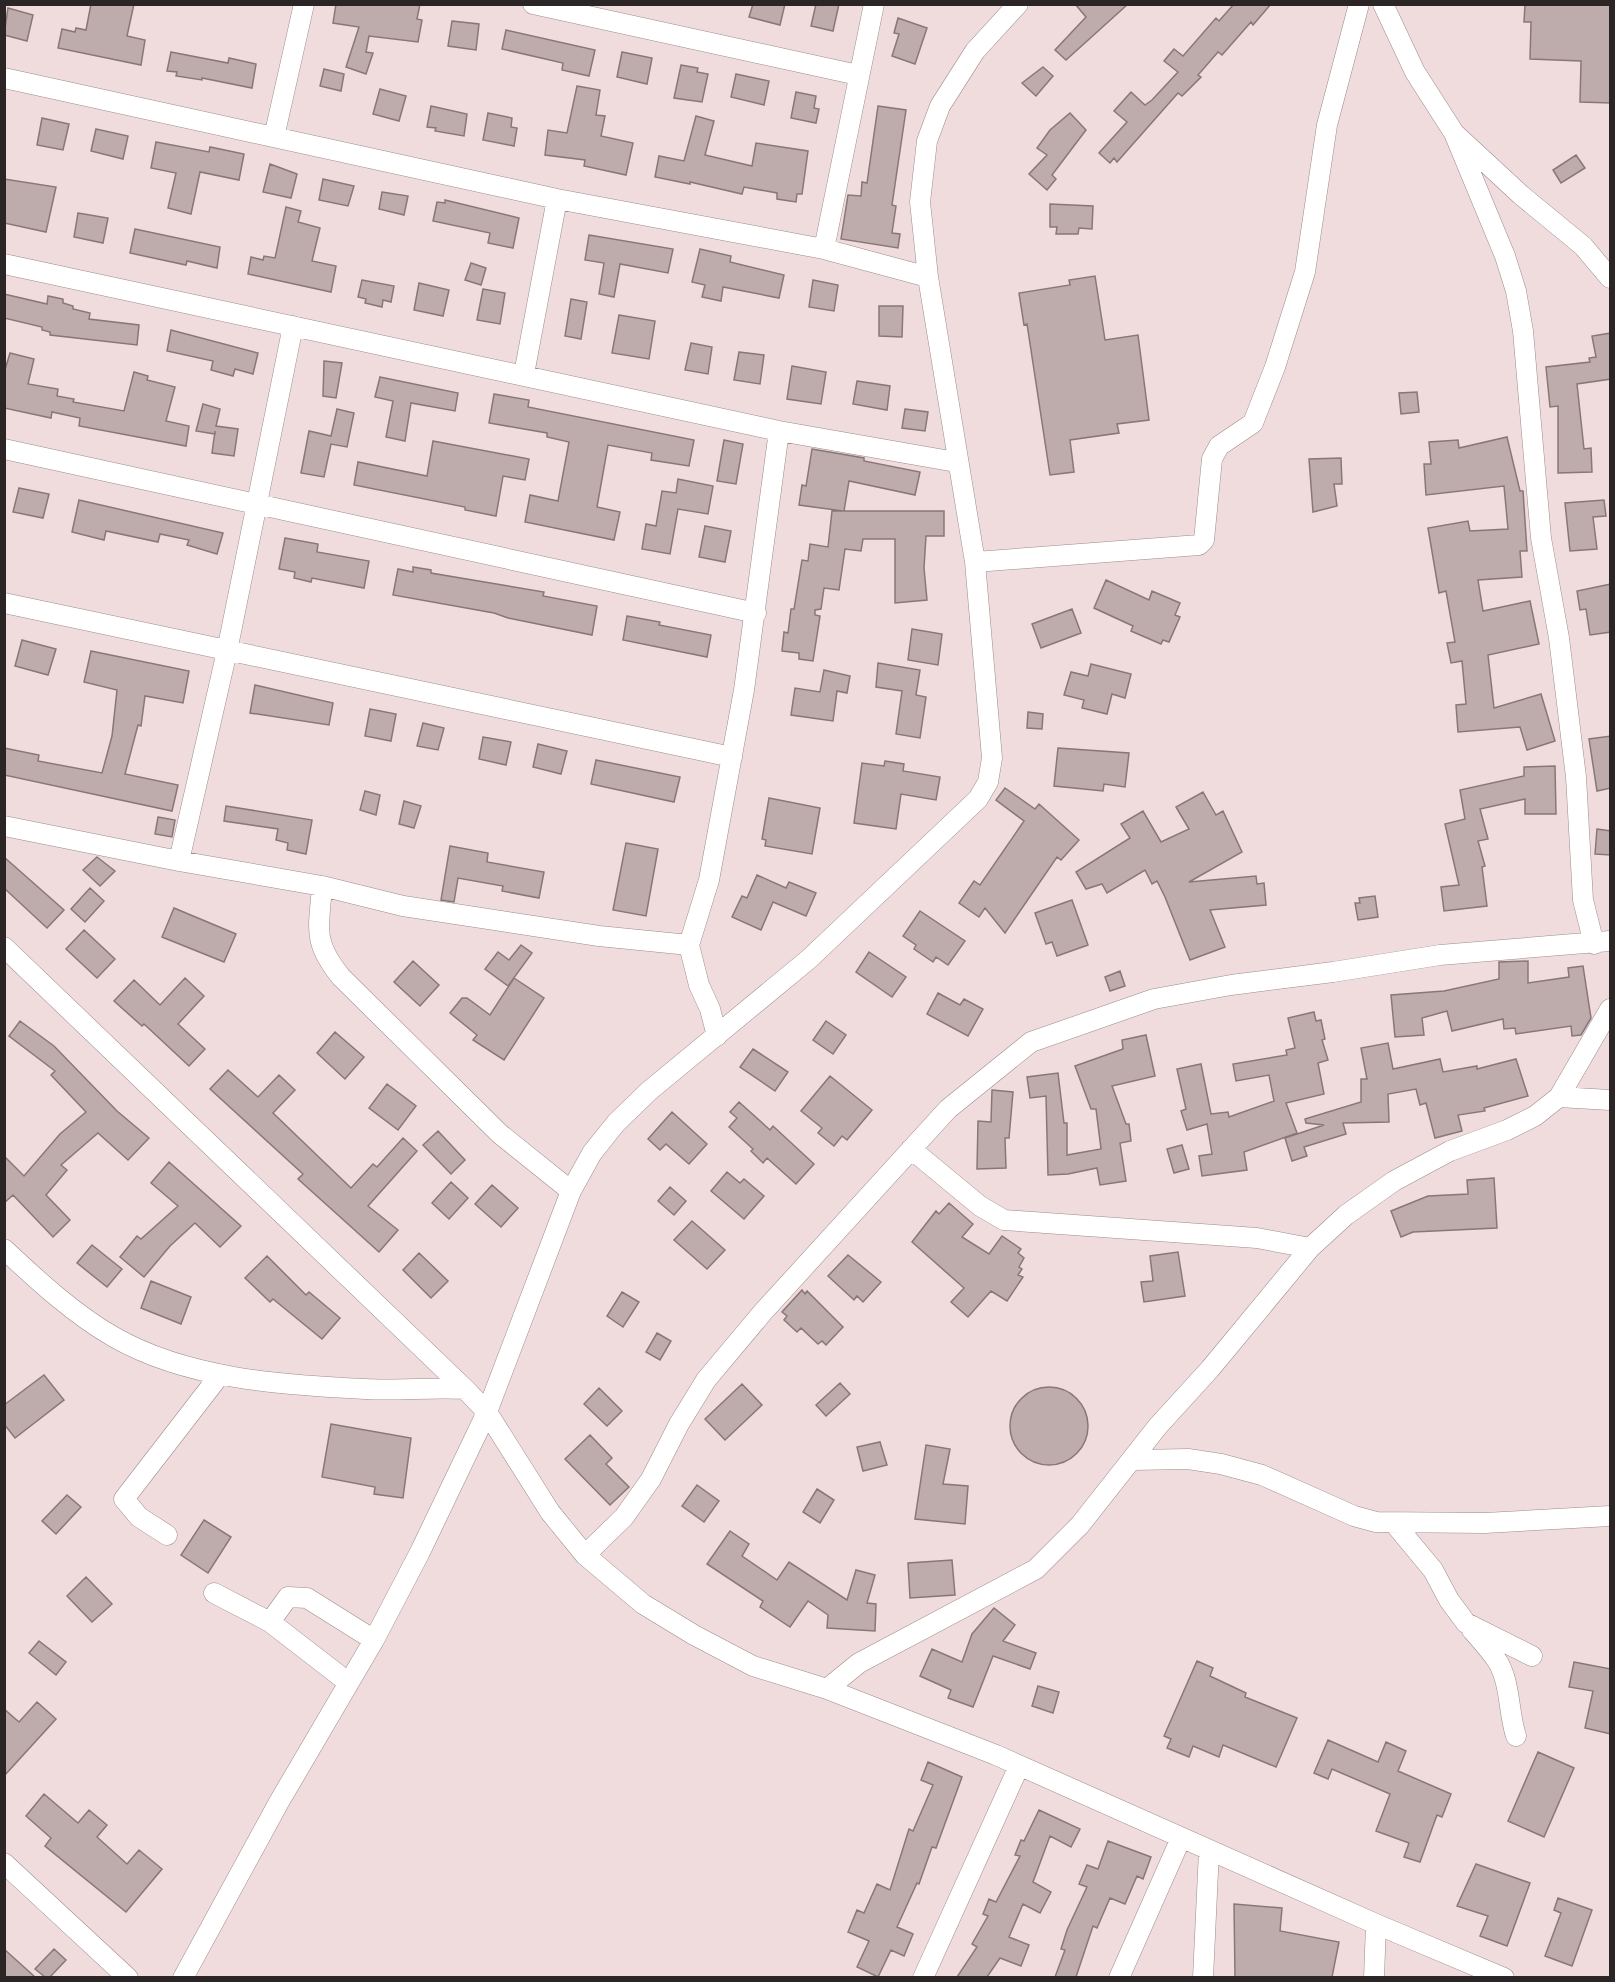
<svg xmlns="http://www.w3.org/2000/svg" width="1615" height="1982" viewBox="0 0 1615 1982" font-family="Montserrat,sans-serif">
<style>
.building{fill:#beabab;stroke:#897778;stroke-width:1.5}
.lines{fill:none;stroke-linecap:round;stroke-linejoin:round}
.minor-casing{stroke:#9d8b8b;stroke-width:21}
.minor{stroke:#fff;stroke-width:20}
</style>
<rect width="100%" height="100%" fill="#f0dcdd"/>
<!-- building -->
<path class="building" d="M91 4H134L127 36 145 40 141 65 58 48 62 29 75 32 76 28 86 30Z
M336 4H420L417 19 422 20 418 42 369 36 366 52 373 53 366 74 346 67 359 27 333 23Z
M753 4H785L780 25 749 17Z
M816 4H839L833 31 811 26Z
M1075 4H1128L1066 60 1055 50 1086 17Z
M1234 4H1271L1253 25 1251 22 1222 55 1218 52 1198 75 1201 77 1182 96 1178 93 1117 162 1114 158 1110 163 1099 153 1127 122 1114 111 1131 92 1145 105 1152 100 1178 72 1164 61 1174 49 1183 56 1216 18 1219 21Z
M1525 4H1611V103L1580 102 1581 61 1530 59 1531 22H1524Z
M8 8 33 15 27 41 4 35Z
M898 18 927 28 915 64 892 56 899 34 894 33Z
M452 21 479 24 476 50 448 46Z
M506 30 595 50 589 76 562 70 563 63 502 49Z
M171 52 228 63 229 58 256 64 252 88 202 78V80L176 76 177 72 167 71Z
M622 52 652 58 647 84 617 77Z
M681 65 698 68 697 72 708 74 702 102 674 98Z
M1043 67 1053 76 1036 96 1022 83Z
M324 69 344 74 341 91 320 86Z
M736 74 769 81 764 105 731 97Z
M577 86 600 90 596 115 605 116 601 136 633 143 626 175 584 166 585 160 545 155 548 130 567 133Z
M380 89 406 96 399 121 373 114Z
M796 92 816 96 814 108 819 109 816 123 791 118Z
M431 106 467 114 464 136 435 131 436 128 427 127Z
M878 106 906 110 892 205 896 206 892 233 900 234 898 248 841 239 848 195 861 196 862 182 867 183Z
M488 113 512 118 511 127 517 128 514 146 483 140Z
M1070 113 1086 130 1052 175 1056 179 1047 190 1029 174 1047 155 1037 148 1050 130Z
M696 116 714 121 705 155 752 166 756 143 808 151 802 194H797L796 202 777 199V193L744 187 742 194 690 182V184L655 177 659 156 684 161Z
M42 118 69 124 63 150 37 145Z
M96 129 128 136 123 159 91 151Z
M156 142 209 152 210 147 244 154 239 180 200 172 191 214 168 208 176 173 151 168Z
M1576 155 1585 168 1561 183 1553 170Z
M270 164 297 174 291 198 263 192Z
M4 179 56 187 46 232 4 223Z
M323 179 354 186 348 206 319 200Z
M382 192 408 196 404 215 379 209Z
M445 200 519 218 513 248 488 243 490 233 433 221 437 202 445 203Z
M1050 204 1093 206 1092 229 1079 228 1078 234H1056L1057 227H1050Z
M286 207 301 211 298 222 320 228 312 261 336 266 331 292 248 274 251 257 263 260 264 256 275 258Z
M78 213 108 218 103 243 74 237Z
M135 229 220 247 217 268 187 261 186 265 130 253Z
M589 235 673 249 668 273 620 264 614 297 599 294 604 263 585 260Z
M700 249 731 256 730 262 784 275 779 298 723 287 721 301 702 297 705 285 692 282Z
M471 263 486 268 481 285 465 280Z
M1095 276 1105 340 1138 335 1149 420 1117 424 1119 433 1070 440 1074 472 1050 475 1027 324 1024 325 1019 293 1070 285 1069 280Z
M362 280 394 286 391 302 383 300 382 307 365 303 366 299 358 297Z
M813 280 838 285 834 311 809 307Z
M419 283 449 290 443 316 414 310Z
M483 289 505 293 500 324 477 320Z
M4 294 47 304 48 296 63 299V303L73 306V309L90 313 89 319 139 325 137 345 50 335V332L42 330V327L4 318Z
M571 299 587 302 581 339 565 336Z
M879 306H903L902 337 879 336Z
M619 315 655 321 649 359 612 353Z
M171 330 258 353 253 374 235 369 233 376 211 370 213 361 167 351Z
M1611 333V379L1577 384 1584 449 1591 448 1592 472 1558 473V406L1550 407 1546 367 1590 362 1589 358 1596 357 1592 336Z
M691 343 712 347 708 374 685 370Z
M739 352 764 355 760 384 734 380Z
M10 353 34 359 28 384 58 389 57 396 74 399 73 402 124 411 134 372 148 376 147 380 175 387 166 421 189 426 186 446 79 426 80 418 52 412 51 418 4 408V373Z
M324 361 342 363 336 398 323 396Z
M792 366 826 372 821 404 787 399Z
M380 377 458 393 455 411 411 403 405 441 386 437 393 401 375 397Z
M857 381 890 386 887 410 853 404Z
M1417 392 1419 412 1401 414 1399 393Z
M494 394 529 400 528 407 694 440 689 466 651 460 652 453 608 445 597 507 620 512 614 540 525 522 530 495 558 501 569 442 547 437V433L489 423Z
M203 404 220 409 216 426 238 429 234 456 212 453 215 431V434L196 431Z
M337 409 354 413 347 447 331 444 324 477 301 473 309 431 331 436Z
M905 409 928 412 925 431 902 428Z
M1507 437 1520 491H1523L1527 551H1520L1522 577 1478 580 1483 611 1530 601 1539 644 1488 655 1494 708 1541 694 1555 741 1527 750 1520 727 1458 732 1456 705 1466 704 1462 661 1451 663 1447 643 1455 642 1446 591 1439 593 1428 528 1468 521 1470 531 1508 529 1504 486 1426 495 1424 464H1431L1429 442 1458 440 1459 448Z
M724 440 743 444 736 484 717 481Z
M433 441 529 459 525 480 503 476 496 516 465 510V507L354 485 358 462 427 476Z
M812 449 864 458V461L920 472 915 495 849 481 844 511H944V536H926L924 568 927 600 895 603V539H863L861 551 845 549 839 590 824 588 821 609 815 610V615L820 616 813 661 799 659V653L782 651 784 632 788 633 791 609H794L802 560 808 561 810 544 828 547 832 511H843L799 505 802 485 806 486Z
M1341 458 1342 484H1334L1337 506 1313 512 1309 459Z
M678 479 713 486 708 514 678 509 670 554 642 549 646 524 656 526 662 491 676 493Z
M19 488 49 494 43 518 13 512Z
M79 500 223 533 217 554 187 545 189 540 160 534 158 542 106 531 104 540 72 532Z
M1604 500 1606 516 1593 517 1597 549 1570 551 1565 503Z
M705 526 731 531 725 562 699 557Z
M285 538 318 544 317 552 369 561 364 588 312 578 311 582 294 578 295 572 279 569Z
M413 567 431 570V573L544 592 543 596 597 606 592 635 508 618 494 613 393 595 398 569 413 572Z
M1106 580 1149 600 1152 591 1180 603 1175 615 1180 617 1169 642 1163 640 1161 644 1131 631 1133 626 1094 608Z
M1611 584V632L1590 635 1586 609 1580 610 1577 591Z
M1072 609 1081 633 1041 648 1032 624Z
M627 616 660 622 659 625 711 635 707 657 623 640Z
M912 629 942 634 938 665 908 660Z
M22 640 56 649 48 675 15 666Z
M91 651 189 671 183 703 145 696 141 726 138 725 125 774 178 785 172 811 4 775V748L39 755 38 761 102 773 112 736 117 690 84 682Z
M878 663 920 670 916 695 926 697 920 738 896 734 902 691 876 687Z
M1091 664 1131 674 1125 698 1112 694 1107 714 1082 708 1084 700 1064 695 1071 672 1088 676Z
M824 670 850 676 847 693 837 691 833 721 791 715 795 688 820 692Z
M255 685 333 703 329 725 250 713Z
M370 709 396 714 391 741 365 736Z
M1028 712 1043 714 1042 729 1027 728Z
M423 723 444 728 438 750 417 746Z
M1611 736V788L1597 791 1589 739Z
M483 737 511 742 506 765 479 759Z
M538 744 567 751 561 774 533 767Z
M1058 748 1129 753 1125 787 1104 784 1103 791 1054 786Z
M596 760 680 777 674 802 591 784Z
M885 761 904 764 903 771 940 777 936 800 901 794 896 829 854 823 862 763 884 766Z
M1555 766 1556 814H1525V799L1480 809 1488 839 1478 841 1485 866 1482 867 1487 906 1444 911 1441 887 1459 885 1445 824 1465 819 1460 790 1524 776V767Z
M1005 788 1035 809 1039 804 1079 840 1061 860 1057 857 1005 933 985 908 979 917 959 903 974 881 980 885 1024 821 996 800Z
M365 791 380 795 376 815 360 810Z
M1203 792 1216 815 1223 811 1242 852 1189 882 1256 876 1257 884 1264 883 1266 905 1210 910 1225 947 1190 960 1165 897 1157 881 1152 884 1145 870 1107 893 1102 884 1086 889 1076 872 1130 838 1121 824 1143 811 1161 842 1189 829 1176 807Z
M769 798 820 808 812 854 765 846 766 840 762 839Z
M404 801 421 806 414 828 399 824Z
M226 806 312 820 306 854 287 850 288 843 276 840 278 829 224 821Z
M158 817 175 820 172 837 155 834Z
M1597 829 1611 831V855L1595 854Z
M626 843 658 849 646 916 613 910Z
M450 846 488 853 487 862 544 872 539 898 502 891 503 886 458 878 454 902 441 900Z
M4 857 64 910 47 928 4 888Z
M97 857 115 871 100 886 83 870Z
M757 875 786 888 789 882 816 893 806 916 773 902 761 930 732 917 742 896 747 898Z
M90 888 104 901 85 922 71 909Z
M1375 896 1378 917 1358 920 1355 903H1360L1359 898Z
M1072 900 1088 945 1057 956 1052 942 1046 944 1035 913Z
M174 908 236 934 224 962 162 937Z
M920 911 965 941 948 965 936 957 933 962 914 949 916 945 903 936Z
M84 930 115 959 97 978 66 949Z
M521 945 532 953 508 986 485 969 498 952 509 960Z
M869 952 906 977 892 997 856 972Z
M413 961 439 985 420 1006 394 982Z
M1528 961V983L1569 977 1568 968 1583 966 1591 1018 1581 1035 1572 1036 1571 1026 1516 1034 1515 1028 1504 1029 1503 1019 1452 1031 1447 1011 1422 1018 1424 1035 1395 1037 1391 995 1444 991 1499 979V962Z
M1120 971 1125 986 1110 991 1105 977Z
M185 978 204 996 178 1024 205 1049 189 1066 144 1024 142 1026 114 1001 134 980 160 1005Z
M514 978 544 998 504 1060 473 1040 477 1035 450 1013 462 998H467L490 1015Z
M938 993 960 1005 964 999 983 1009 968 1036 927 1014Z
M1314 1012 1316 1021 1321 1020 1325 1039 1322 1040 1328 1060 1318 1063 1324 1094 1286 1103 1297 1133 1244 1152 1247 1170 1202 1176 1199 1156 1212 1154 1207 1124 1187 1130 1181 1111 1186 1109 1177 1069 1201 1064 1211 1114 1228 1112 1229 1117 1274 1101 1269 1075 1236 1081 1233 1064 1287 1055 1286 1050 1295 1048 1288 1018Z
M20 1021 54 1046 117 1111 149 1138 128 1160 98 1133 61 1165 67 1170 46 1195 70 1220 53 1237 13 1195 4 1203V1156L24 1176 60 1134 86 1112 51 1075 55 1071 9 1036Z
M826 1021 846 1035 833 1054 813 1040Z
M335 1032 364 1057 345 1079 317 1053Z
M1146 1035 1155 1076 1112 1086 1126 1124H1129L1131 1141 1120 1143 1126 1181 1100 1185 1097 1168 1068 1174 1048 1175 1046 1096 1030 1098 1027 1077 1058 1073 1064 1123H1067V1155L1101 1149 1096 1109H1091L1075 1066 1123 1049 1122 1040Z
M1388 1043 1393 1069 1440 1059 1443 1072 1477 1066V1069L1516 1059 1528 1096 1484 1108 1485 1111 1458 1115 1462 1131 1435 1138 1426 1103 1420 1105 1416 1089 1388 1094 1389 1122 1343 1123 1346 1134 1304 1147 1307 1156 1292 1161 1285 1138 1324 1125 1306 1123 1305 1119 1361 1102V1079H1367L1361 1048Z
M753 1049 788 1072 775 1091 740 1067Z
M228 1070 258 1097 279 1075 295 1090 273 1113 351 1188 373 1164 377 1167 403 1138 417 1151 368 1206 398 1230 379 1252 298 1179 303 1174 210 1089Z
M830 1076 872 1110 847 1140 842 1136 834 1146 818 1133 822 1128 801 1111Z
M387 1084 416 1106 398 1130 369 1108Z
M992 1090 1013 1092 1009 1138H1005L1006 1168 977 1169 978 1121 991 1122Z
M739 1102 770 1130 773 1126 814 1164 796 1184 767 1158 763 1163 751 1151 753 1149 729 1127 737 1118 730 1112Z
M672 1112 707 1144 689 1164 666 1144 660 1150 648 1139Z
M438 1131 465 1160 451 1174 423 1145Z
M1182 1145 1189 1169 1174 1173 1167 1149Z
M169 1162 241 1226 220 1247 195 1223 170 1246 144 1277 120 1257 137 1236 141 1239 178 1206 151 1183Z
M727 1172 740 1183 744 1179 764 1196 744 1219 711 1191Z
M1494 1178 1497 1228 1413 1232 1401 1237 1391 1211 1428 1196 1468 1194 1467 1180Z
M451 1182 468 1198 449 1219 432 1203Z
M492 1185 518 1208 501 1227 475 1204Z
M670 1187 686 1201 674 1215 658 1201Z
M949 1203 973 1224 962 1237 989 1254 1002 1236 1021 1249 1018 1253 1024 1258 1019 1267 1022 1269 1018 1275 1023 1277 1007 1301 991 1291 968 1317 951 1302 964 1288 912 1242 936 1211 939 1214Z
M692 1221 725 1250 707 1269 674 1240Z
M92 1245 122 1269 107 1287 77 1263Z
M1178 1252 1185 1296 1144 1302 1141 1282 1153 1281 1150 1256Z
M419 1253 448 1281 431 1298 403 1270Z
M848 1255 881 1282 863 1302 857 1296 854 1300 828 1276Z
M267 1256 306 1295 309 1292 340 1318 322 1339 273 1299 270 1302 245 1278Z
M151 1281 191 1297 181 1324 141 1308Z
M802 1290 805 1294 807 1291 843 1327 826 1345 822 1341 818 1344 801 1328 797 1332 784 1320 787 1316 782 1312Z
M622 1292 639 1302 623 1327 607 1316Z
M657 1333 671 1341 660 1360 646 1352Z
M44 1375 64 1400 15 1438 4 1424V1405Z
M840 1383 850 1394 826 1416 816 1405Z
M742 1384 762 1405 725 1440 705 1419Z
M1010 1426a39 39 0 1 1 78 0a39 39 0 1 1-78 0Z
M599 1388 622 1411 607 1426 584 1404Z
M331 1424 411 1438 403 1498 374 1494 375 1487 322 1477Z
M590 1435 612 1458 606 1464 629 1487 610 1505 565 1459Z
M880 1442 887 1465 863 1471 857 1447Z
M926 1445 950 1449 943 1484 968 1486 965 1524 915 1519Z
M697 1485 719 1501 704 1522 682 1506Z
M817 1489 834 1500 820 1523 803 1512Z
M67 1495 81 1507 56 1534 42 1521Z
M204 1520 231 1537 208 1573 181 1555Z
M730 1531 749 1544 742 1556 777 1580 789 1562 847 1600 856 1570 875 1575 867 1603 876 1604 875 1631 827 1628 828 1615 808 1601 790 1627 760 1607 763 1601 707 1564Z
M952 1560 955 1595 910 1598 908 1563Z
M86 1577 112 1604 92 1622 67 1596Z
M994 1608 1015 1625 1003 1641 1036 1653 1030 1669 993 1656 973 1707 948 1698 951 1690 920 1676 932 1649 962 1662 972 1634Z
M39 1641 66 1662 56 1675 29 1653Z
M1197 1661 1213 1668 1210 1676 1246 1693 1245 1697 1297 1718 1276 1767 1223 1745 1219 1757 1193 1746 1189 1757 1167 1748 1171 1739 1164 1736Z
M1574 1662 1611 1669V1734L1585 1728 1593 1691 1569 1687Z
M1038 1686 1059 1692 1053 1713 1032 1706Z
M37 1702 56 1719 4 1776V1709L19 1722Z
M1328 1740 1378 1762 1386 1742 1406 1751 1398 1771 1451 1794 1442 1817 1437 1815 1420 1862 1404 1857 1409 1843 1376 1831 1390 1794 1332 1769 1328 1779 1314 1773Z
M1538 1752 1574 1768 1544 1837 1508 1821Z
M928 1762 962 1777 936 1848 932 1847 919 1884 917 1883 897 1927 913 1934 904 1956 891 1950 878 1977 857 1967 869 1941 848 1932 857 1910 864 1913 877 1884 890 1890 909 1829 913 1831 933 1785 921 1780Z
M44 1794 78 1823 89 1810 107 1825 97 1837 127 1864 139 1850 162 1869 126 1912 45 1846 51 1838 26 1816Z
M1039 1810 1080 1829 1071 1847 1050 1836 1033 1882 1051 1892 1040 1913 1023 1904 1009 1937 1029 1945 1021 1966 1000 1958 987 1977H957L977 1947 972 1944 988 1916 983 1914 989 1899 996 1902 1020 1856 1015 1855 1021 1840 1024 1841Z
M1108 1841 1151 1857 1143 1879 1137 1876 1125 1904 1110 1898 1097 1928 1093 1926 1076 1977H1055L1065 1950 1061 1949 1067 1930 1087 1887 1079 1884 1087 1865 1098 1869Z
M1476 1864 1530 1883 1507 1946 1480 1936 1488 1916 1457 1906Z
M1558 1898 1592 1910 1572 1966 1545 1956 1561 1913 1554 1910Z
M1234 1904 1282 1908 1280 1931 1339 1942 1332 1977H1235Z
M4 1949 35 1977H4Z
M54 1949 66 1960 50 1977H45L35 1969Z"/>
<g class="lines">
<!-- minor casing -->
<g class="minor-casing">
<path id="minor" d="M533 4 858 75
M1383 4 1415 72 1454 133 1521 195 1583 246 1610 278
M4 78 557 199 824 249 928 277
M1454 133 1505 256 1516 291 1523 331 1541 538 1559 638 1576 777 1583 900 1594 944
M274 137 304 4
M824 249 874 4
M4 264 779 431 956 462
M524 374 557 199
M4 449 756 613
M975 562 1199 545 1204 540 1212 459 1219 446 1253 423 1275 367 1305 272 1327 125 1359 4
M4 603 732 757
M4 826 179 861 322 886 403 906 599 936 689 945
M179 861 227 651 293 326
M322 886C319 929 312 941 341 977L500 1134 571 1191
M4 947 465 1389
M717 1036 710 1009 699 985 689 945 709 880 744 690 779 431
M1559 1097 1610 1100
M911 1149 980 1206 1004 1220 1257 1238 1310 1248
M4 1249C37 1280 75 1315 114 1337 187 1379 282 1385 365 1389 398 1391 431 1387 465 1389L487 1412 550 1512 585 1555 643 1604 694 1635 753 1666 827 1689 996 1755 1376 1924 1504 1978
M1133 1460 1188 1459 1221 1464 1262 1475 1354 1516 1376 1522 1485 1523 1610 1516
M1394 1523 1433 1570 1449 1600 1466 1623 1532 1656
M167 1535 139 1517 124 1499 219 1376
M585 1555 624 1517 651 1479 679 1424 706 1380 763 1312 948 1109 1031 1042 1154 999 1231 985 1333 972 1440 955 1610 941
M214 1593 270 1622 349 1683
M270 1622 288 1597 307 1598 374 1640
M1472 1630C1480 1639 1489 1649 1496 1659 1511 1681 1508 1712 1516 1736
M827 1689 859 1663 1036 1569 1080 1525 1158 1426 1210 1369 1310 1248 1346 1215 1394 1181 1450 1151 1507 1130 1535 1116 1559 1097 1610 1009
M4 1863 128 1978
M183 1978 279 1802 374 1640 420 1552 487 1412 571 1191 592 1153 616 1123 649 1091 809 959 978 799 988 782 992 758 975 562 928 277 920 202 927 141 940 106 975 51 1018 4
M923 1978 1019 1766
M1119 1978 1181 1838
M1203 1978 1209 1850
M1374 1978 1376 1924"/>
</g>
<!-- minor -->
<use href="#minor" class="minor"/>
</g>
<!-- border -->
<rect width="1615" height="1982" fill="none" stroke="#2c2525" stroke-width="12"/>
</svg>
